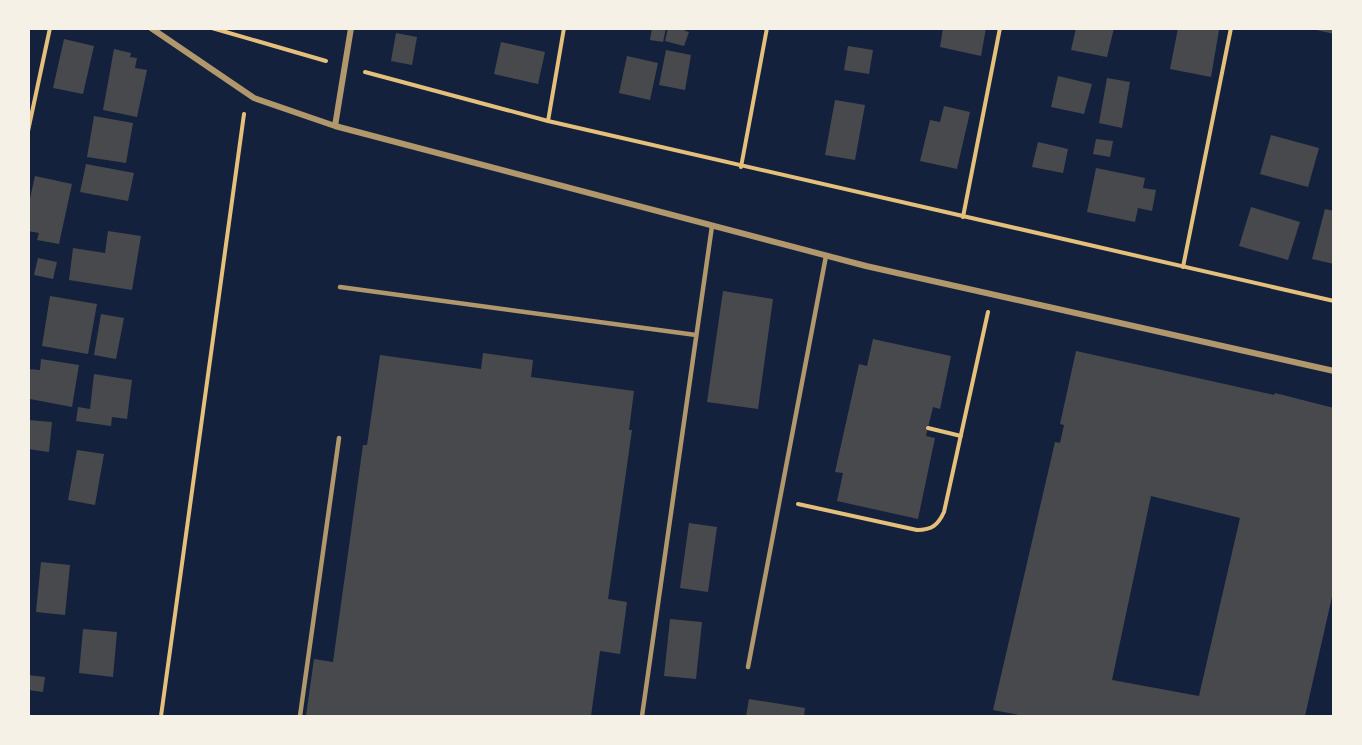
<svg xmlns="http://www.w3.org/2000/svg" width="1362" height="745" viewBox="0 0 1362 745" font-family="'Exo 2',sans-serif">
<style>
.building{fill:#48494c;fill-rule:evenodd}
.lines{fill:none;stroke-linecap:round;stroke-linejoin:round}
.path{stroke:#e5c07b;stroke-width:4}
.service{stroke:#b1986c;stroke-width:4.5}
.minor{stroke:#b1986c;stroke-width:6}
</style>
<rect width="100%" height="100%" fill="#14213d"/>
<!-- building -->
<path class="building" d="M652 28H666L663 42 650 40Z
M668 28H685V31L689 32 684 46 665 41Z
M943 28H986L981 56 940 47Z
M1076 28H1114L1107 57 1071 50Z
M1178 28 1219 30 1211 77 1170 69Z
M1313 28H1334V34L1312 29Z
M396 33 417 37 412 65 391 61Z
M64 39 94 46 83 94 53 88Z
M501 42 545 52 538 84 494 74Z
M848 46 873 50 869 74 844 70Z
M114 49 131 53 130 57 137 58 135 68 147 70 137 117 103 110Z
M666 50 691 55 685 90 659 85Z
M627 56 658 63 650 100 619 93Z
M1058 76 1092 84 1084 114 1051 107Z
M1107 78 1130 82 1122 128 1099 123Z
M835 100 865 105 855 160 825 155Z
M944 106 970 112 957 169 920 161 930 120 940 122Z
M94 116 133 123 126 163 87 157Z
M1271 135 1319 148 1308 187 1260 174Z
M1096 139 1113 141 1110 157 1093 154Z
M1038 142 1068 149 1063 173 1032 167Z
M86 164 134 173 128 201 80 192Z
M1096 168 1145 178 1143 188 1156 190 1152 211 1138 208 1135 222 1087 212Z
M35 176 72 184 59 244 37 240 39 233 28 231V207Z
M1251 207 1300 222 1288 260 1239 246Z
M1325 209 1334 211V264L1312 259Z
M108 231 141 236 132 290 69 280 73 248 105 253Z
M38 258 57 262 53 279 34 275Z
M723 291 773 299 758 409 707 402Z
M50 296 97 304 88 354 42 346Z
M101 314 124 318 116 359 94 355Z
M873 339 951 356 940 409 933 407 926 436 935 438 918 519 837 501 843 473 835 472 859 364 867 366Z
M1076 351 1274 395 1275 393 1334 408V588L1305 716H1024L993 710 1055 442 1060 443 1064 425 1060 424ZM1151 496 1240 518 1199 696 1112 680Z
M483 353 533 360 531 377 634 391 629 430H632L608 599 627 602 620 654 600 651 591 716H306L314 659 333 662 363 445H367L380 355 481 369Z
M41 359 79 365 72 407 30 399 28 397V369L40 370Z
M94 374 132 380 127 419 112 417 111 426 76 421 78 407 90 409Z
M28 420 52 422 49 452 28 449Z
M77 450 104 454 95 505 68 500Z
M689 523 717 527 708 592 680 588Z
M41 562 70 565 65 615 36 612Z
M670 619 702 622 696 679 664 676Z
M83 629 117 632 113 677 79 673Z
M28 675 45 677 43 692 28 690Z
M749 699 805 708 804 716H746Z"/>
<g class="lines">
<!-- path -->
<path class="path" d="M212 28 326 61
M365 72 548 121 1334 301
M548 121 564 28
M28 131 50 28
M741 167 767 28
M963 217 1000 28
M1183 267 1231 28
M928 428 961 436
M798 504 917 530C932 530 938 525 944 512L988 312
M161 716 244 114"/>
<!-- service -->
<path class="service" d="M340 287 696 335
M748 667 826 256
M300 716 339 438
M642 716 712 226"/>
<!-- minor -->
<path class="minor" d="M151 28 254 98 335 126 866 266 1334 371
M335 126 351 28"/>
</g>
<!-- border -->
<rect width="1362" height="745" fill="none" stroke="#f6f1e7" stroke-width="60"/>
</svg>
